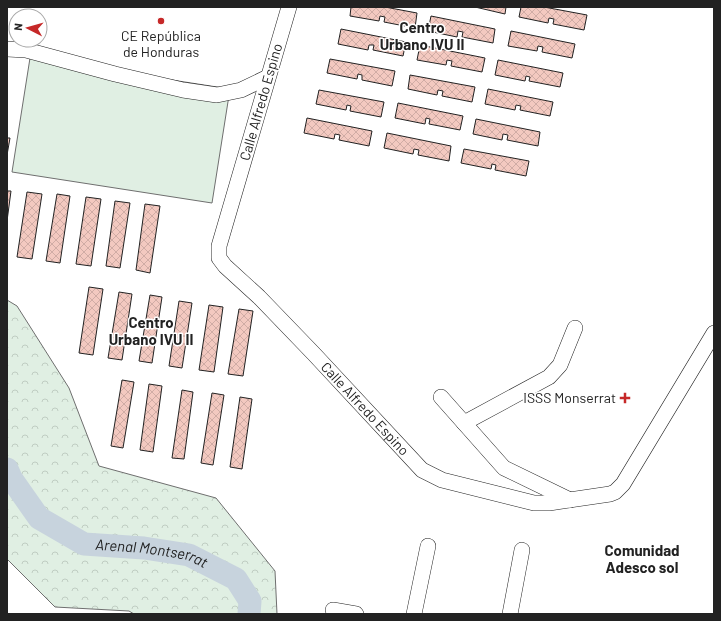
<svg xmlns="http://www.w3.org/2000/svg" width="721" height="621" viewBox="0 0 721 621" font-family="Barlow,sans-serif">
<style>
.forest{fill:url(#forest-crowns);stroke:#6f6f6f}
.pitch{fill:#e0efe3;stroke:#6f6f6f}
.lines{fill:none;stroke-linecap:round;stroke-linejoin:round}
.river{stroke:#c7d3dd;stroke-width:23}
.building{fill:url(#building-cross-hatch);stroke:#222}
.minor-casing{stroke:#222;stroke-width:16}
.minor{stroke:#fff;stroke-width:15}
.poi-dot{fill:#c62828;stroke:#fff;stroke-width:1.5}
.labels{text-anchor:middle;stroke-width:3;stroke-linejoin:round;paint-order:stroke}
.poi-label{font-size:14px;fill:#222;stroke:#fff}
.street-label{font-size:14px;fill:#222;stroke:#fff}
.neighbourhood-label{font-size:15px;font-weight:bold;fill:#222;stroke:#fff}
.water-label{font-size:15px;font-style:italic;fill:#222;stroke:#fff}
</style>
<defs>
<pattern id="forest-crowns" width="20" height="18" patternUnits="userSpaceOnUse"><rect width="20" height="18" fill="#e0efe3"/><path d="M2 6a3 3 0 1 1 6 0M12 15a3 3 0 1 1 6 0" fill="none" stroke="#c0cdc2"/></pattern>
<pattern id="building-cross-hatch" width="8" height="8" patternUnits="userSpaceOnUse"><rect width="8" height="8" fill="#f3c9c0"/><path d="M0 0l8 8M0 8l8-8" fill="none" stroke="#d0aca5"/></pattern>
</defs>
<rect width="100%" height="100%" fill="#fff"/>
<!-- forest -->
<path class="forest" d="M7 300 17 306 69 388 99 466 216 498 275 571 277 614H134L129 611 55 607 7 559Z"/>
<!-- pitch -->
<path class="pitch" d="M30 58 230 89 212 203 12 172Z"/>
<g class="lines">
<!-- river -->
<path class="river" id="s1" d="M7 469 11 478 39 518 84 544 144 548 189 555 236 579 250 601 249 614"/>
</g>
<!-- building -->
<path class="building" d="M351 7H385L417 13 415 28 384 22 385 17 380 16 379 21 350 16Z
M475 7H506L505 14Z
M521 7H544L587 15 584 30 553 24 554 19 549 18 548 23 519 17Z
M431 16 495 29 493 43 462 37 463 32 458 31 457 37 428 31Z
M341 29 406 42 403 56 373 50 374 45H369L368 50 338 44Z
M511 31 575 44 572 58 542 52 543 47 538 46 537 51 508 46Z
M420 45 485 58 482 72 451 66 452 61 447 60 446 65 417 60Z
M330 59 395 71 392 86 362 80V75L358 74 357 79 327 73Z
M498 60 563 73 560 87 529 81 530 77 526 76 525 81 495 75Z
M410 75 475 87 472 102 442 96 443 91 438 90 437 95 408 89Z
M488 89 553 102 550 116 520 110 521 106 516 105 515 110 485 104Z
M319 90 384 102 381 117 350 111 351 106 347 105 346 110 316 104Z
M398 103 463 116 460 130 429 124 430 119 426 118 425 124 395 118Z
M307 118 372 131 369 146 339 140 340 135 335 134 334 139 304 133Z
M476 119 540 132 538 146 507 140 508 135 503 134 502 140 473 134Z
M387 133 451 146 449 161 418 155 419 150 414 149 413 154 384 148Z
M7 138H10L7 155Z
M464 149 529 161 526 176 495 170 496 165 492 164 491 169 461 163Z
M7 191H11L7 221Z
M27 192 42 194 32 259 17 257Z
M57 194 70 196 60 263 46 261Z
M86 197 101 199 91 266 76 264Z
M115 201 130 203 120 268 106 266Z
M145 204 160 206 150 273 136 270Z
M89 287 103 289 93 355 79 353Z
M119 292 132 294 122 360 108 358Z
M150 295 162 297 152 363 139 361Z
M179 301 192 303 182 368 169 366Z
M209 305 223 307 214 372 199 370Z
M239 309 253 311 243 376 228 374Z
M122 380 134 382 123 448 111 446Z
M149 384 162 386 153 452 140 450Z
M182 390 193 392 184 459 172 458Z
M212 393 224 395 213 465 201 463Z
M240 397 252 399 242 469 230 467Z"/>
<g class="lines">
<!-- minor casing -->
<g class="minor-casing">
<g id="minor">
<path id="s2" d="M289 7 219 246V258L225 266 259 297 314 354 422 470 442 480 534 503H549L610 494 615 492 623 484 714 333"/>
<path d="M7 49 26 50 115 74 183 90 217 95 241 90 268 77"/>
<path d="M441 397 504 468 570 500"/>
<path d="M464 423 549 377 560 365 575 328"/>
<path d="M333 610 356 614"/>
<path d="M414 614 428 546"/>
<path d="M510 614 522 550"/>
</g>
</g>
<!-- minor -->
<use href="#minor" class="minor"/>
</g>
<!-- markers -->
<g class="poi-dot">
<circle cx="161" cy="21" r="4"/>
<path d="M623 392h4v4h4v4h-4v4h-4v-4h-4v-4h4z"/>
</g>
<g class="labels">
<!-- poi labels -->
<g class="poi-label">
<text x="161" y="41">CE República<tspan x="161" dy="16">de Honduras</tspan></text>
<text x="616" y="403" text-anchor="end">ISSS Monserrat</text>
</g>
<!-- street labels -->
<g class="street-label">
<text transform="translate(261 102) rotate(-74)" y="5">Calle Alfredo Espino</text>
<text dy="5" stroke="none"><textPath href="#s2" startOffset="471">Calle Alfredo Espino</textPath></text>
</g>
<!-- neighbourhood labels -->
<g class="neighbourhood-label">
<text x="422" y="33">Centro<tspan x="422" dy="17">Urbano IVU II</tspan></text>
<text x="151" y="328">Centro<tspan x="151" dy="17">Urbano IVU II</tspan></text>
<text x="642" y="556">Comunidad<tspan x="642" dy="17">Adesco sol</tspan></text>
</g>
<!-- water labels -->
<g class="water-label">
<text dy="5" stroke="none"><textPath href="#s1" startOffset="179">Arenal Montserrat</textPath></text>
</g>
</g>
<!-- border -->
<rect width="721" height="621" fill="none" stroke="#222222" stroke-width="16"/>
<!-- north arrow -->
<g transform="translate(28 28) rotate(276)"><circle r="19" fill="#ffffff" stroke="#a7a7a7"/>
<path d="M0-3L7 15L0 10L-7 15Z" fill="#c62828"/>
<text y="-6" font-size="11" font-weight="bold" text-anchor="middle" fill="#222222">N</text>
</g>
</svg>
